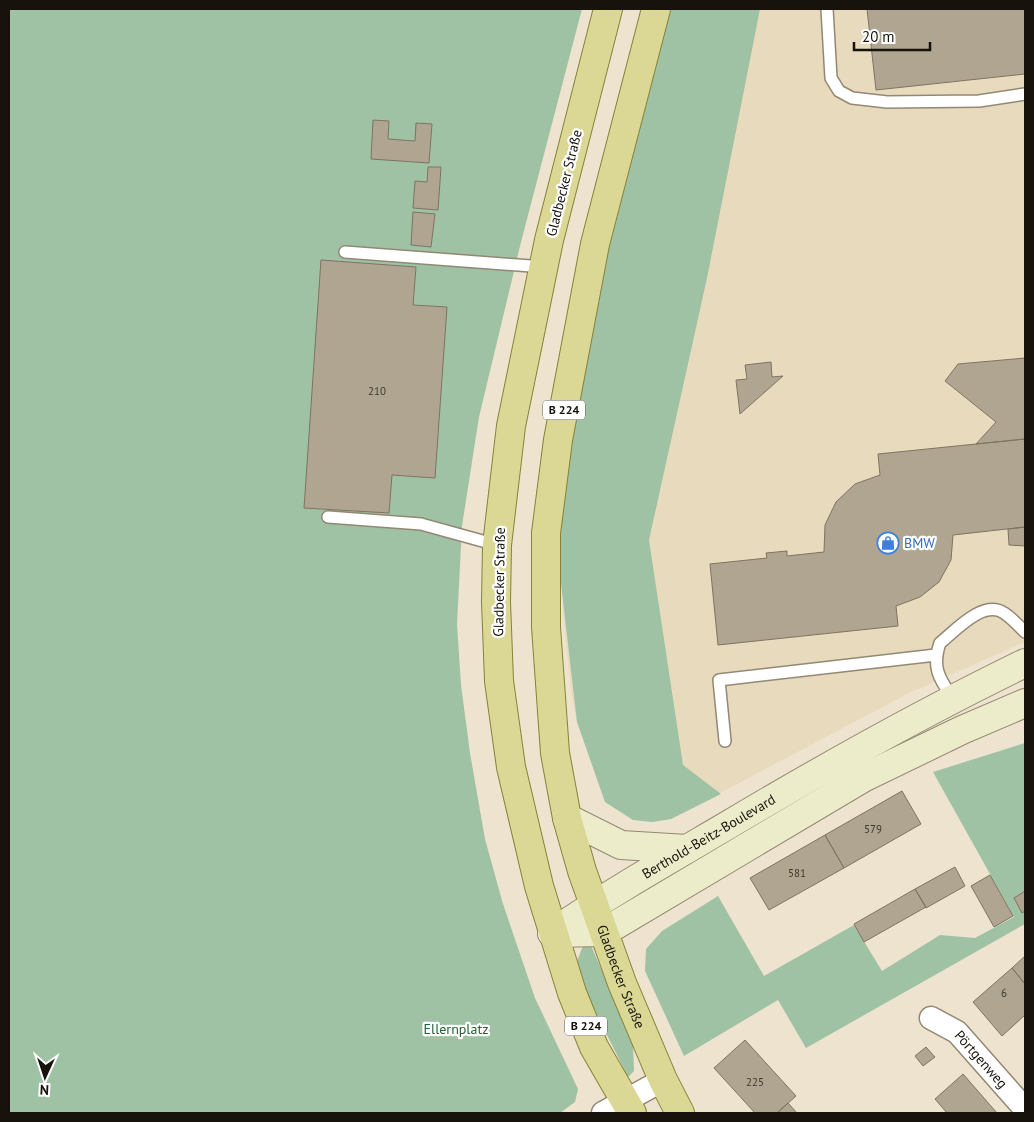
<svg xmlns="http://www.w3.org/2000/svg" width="1034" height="1122" viewBox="0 0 1034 1122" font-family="'PT Sans',sans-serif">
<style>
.built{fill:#e8dabd}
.green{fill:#9fc2a5}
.building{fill:#afa591;stroke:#7e7461}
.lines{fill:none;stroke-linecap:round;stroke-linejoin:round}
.lane-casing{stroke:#928874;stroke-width:14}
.street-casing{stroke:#928874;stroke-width:25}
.secondary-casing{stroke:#928874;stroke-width:30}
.primary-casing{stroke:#878238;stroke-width:30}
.lane{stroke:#fff;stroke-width:11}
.street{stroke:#fff;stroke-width:22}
.secondary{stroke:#edecca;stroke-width:28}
.primary{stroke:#dbd896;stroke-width:28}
.labels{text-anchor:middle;stroke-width:4.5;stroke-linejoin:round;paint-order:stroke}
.number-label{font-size:11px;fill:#3d382d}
.shield{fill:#fff;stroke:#5d5a55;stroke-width:1}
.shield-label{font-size:12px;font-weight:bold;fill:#17130c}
.street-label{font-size:14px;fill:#17130c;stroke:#fff}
.shop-label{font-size:14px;fill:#366cbe;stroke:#fff;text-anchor:start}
.park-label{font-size:14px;fill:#246237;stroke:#fff}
</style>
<rect width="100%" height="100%" fill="#eee3ce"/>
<!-- built -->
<path class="built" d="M684 9H1025V642L909 693 671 819 652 822 633 820 605 802 577 722 572 698 563 614 565 520Z"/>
<!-- green -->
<path class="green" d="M9 9H582L521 242 479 417 462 526 457 624 461 685 470 753 485 839 503 904 535 998 578 1089 575 1102 560 1113H9Z
M660 9H760L707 278 649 540 683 765 721 794 671 819 652 822 633 820 605 802 577 722 555 532 566 442Z
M1025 743V924L806 1048 778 1000 684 1056 645 971 646 949 662 931 718 896 764 976 854 925 882 971 940 935 975 938 1014 917 933 772Z
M587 936 633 1044 634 1071 628 1077 591 1003 577 961Z"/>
<!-- building -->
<path class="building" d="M867 9H1025V74L876 90Z
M373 120 389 121 388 139 415 141 416 123 432 124 429 163 371 159Z
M428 167H441L438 210 413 208 415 181 427 182Z
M413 212 435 214 431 247 411 245Z
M321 260 416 267 413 305 447 307 435 478 392 475 389 513 304 508Z
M1025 358V439L976 444 996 422 945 381 958 364Z
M771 362 772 377 783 376 740 414 736 380 747 379 745 365Z
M1025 439V527L953 535 951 560 939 582 920 597 896 606 898 626 718 645 710 564 767 558 766 553 787 551V556L824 552 825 525 836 502 855 484 880 475 878 454Z
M1025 527V546L1009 545 1008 529Z
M902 791 921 824 844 868 825 835Z
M825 835 844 868 769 910 750 878Z
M955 867 965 886 926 908 915 889Z
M990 875 1013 916 994 927 971 886Z
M915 889 926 907 864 942 854 924Z
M1025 891V911L1022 913 1014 898Z
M1025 956V984L1012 968Z
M1012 968 1025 984V1015L1002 1036 973 1002Z
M745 1040 796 1096 777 1113H755L714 1068Z
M926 1047 935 1057 923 1066 915 1056Z
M963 1074 997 1113H947L935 1099Z
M788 1103 797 1113H777Z"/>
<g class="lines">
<!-- lane casing -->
<g class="lane-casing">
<path id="lane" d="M827 9 831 78 839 91 852 98 887 102 979 101 1025 94
M345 252 544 267
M328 517 421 524 497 545
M953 698C938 678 932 666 940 643 955 631 983 599 1004 613 1012 618 1019 626 1025 632
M725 741 719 680 936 655"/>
</g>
<!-- street casing -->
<g class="street-casing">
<g id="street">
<path id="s1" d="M931 1018 957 1032 1025 1109"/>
<path d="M603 1113 663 1080"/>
</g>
</g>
<!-- secondary casing -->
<g class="secondary-casing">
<g id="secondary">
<path d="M567 818 621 845 687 849"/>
<path id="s2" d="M552 933C607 895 665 862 723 828 822 769 922 713 1025 663"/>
<path d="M552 933 604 932 863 778 962 730 1025 703"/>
</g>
</g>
<!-- primary casing -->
<g class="primary-casing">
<g id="primary">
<path d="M608 9 549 240 511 426 497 545 496 602 499 681 511 767 539 886 572 993 594 1047 632 1113"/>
<path id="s3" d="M656 9 595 244 558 440 546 533V627L555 753 567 818 582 871 622 983 663 1080 680 1113"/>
</g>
</g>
<!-- lane -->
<use href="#lane" class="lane"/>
<!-- street -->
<use href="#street" class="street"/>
<!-- secondary -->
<use href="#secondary" class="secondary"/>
<!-- primary -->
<use href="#primary" class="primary"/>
</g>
<!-- icons -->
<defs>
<g id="shop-ring" transform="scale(1.125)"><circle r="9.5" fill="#fff" stroke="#3f7fe0" stroke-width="1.5"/><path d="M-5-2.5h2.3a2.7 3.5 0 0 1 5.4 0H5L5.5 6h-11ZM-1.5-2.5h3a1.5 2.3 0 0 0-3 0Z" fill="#3f7fe0"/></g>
</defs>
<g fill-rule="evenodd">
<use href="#shop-ring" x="888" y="543"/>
</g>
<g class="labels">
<!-- number labels -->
<g class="number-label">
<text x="377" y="395">210</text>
<text x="873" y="833">579</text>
<text x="797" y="877">581</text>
<text x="1004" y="997">6</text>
<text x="755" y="1086">225</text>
</g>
<!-- shield labels -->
<g class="shield">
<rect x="543" y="400.5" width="42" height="19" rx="4"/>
<rect x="565" y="1016.5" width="42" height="19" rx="4"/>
</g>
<g class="shield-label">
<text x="564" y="414">B 224</text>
<text x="586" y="1030">B 224</text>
</g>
<!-- street labels -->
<g class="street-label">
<text transform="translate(564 183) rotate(-76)" y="5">Gladbecker Straße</text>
<text transform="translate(499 582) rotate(-89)" y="5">Gladbecker Straße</text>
<text dy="5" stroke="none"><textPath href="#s2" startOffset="184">Berthold-Beitz-Boulevard</textPath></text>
<text dy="5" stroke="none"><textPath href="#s3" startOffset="990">Gladbecker Straße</textPath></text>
<text dy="5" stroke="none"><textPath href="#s1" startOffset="66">Pörtgenweg</textPath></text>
</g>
<!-- shop labels -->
<g class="shop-label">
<text x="904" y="548">BMW</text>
</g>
<!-- park labels -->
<g class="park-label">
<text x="456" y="1034">Ellernplatz</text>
</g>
</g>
<!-- border -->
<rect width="1034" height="1122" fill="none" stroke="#17130c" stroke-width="20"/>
<!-- north arrow -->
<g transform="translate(45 1077) rotate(183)" stroke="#ffffff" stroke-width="4" paint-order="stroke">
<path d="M0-4L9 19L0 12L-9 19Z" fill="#17130c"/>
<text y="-8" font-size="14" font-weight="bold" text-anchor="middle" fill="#17130c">N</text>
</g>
<!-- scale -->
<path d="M854 42v8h76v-8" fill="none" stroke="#17130c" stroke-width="2.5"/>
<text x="862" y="42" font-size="15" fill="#17130c" stroke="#ffffff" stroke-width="4" paint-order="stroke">20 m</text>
</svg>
